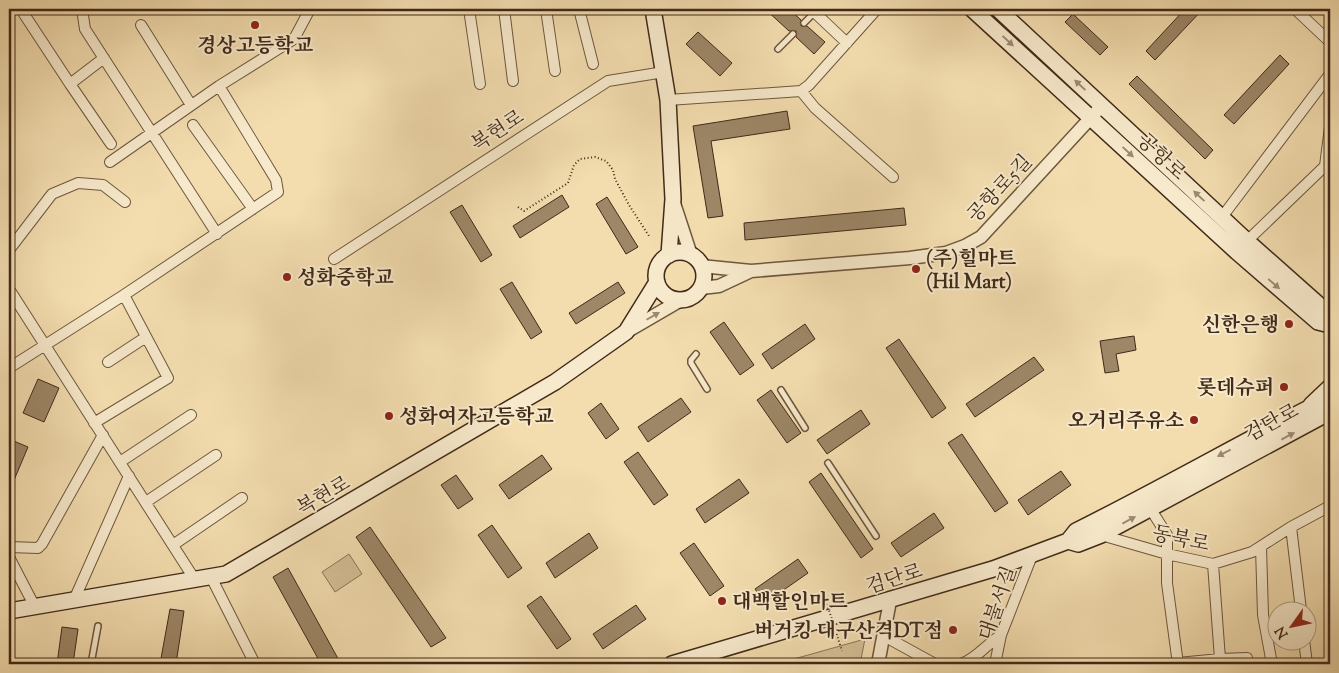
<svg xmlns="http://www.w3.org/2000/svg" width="1339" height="673" viewBox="0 0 1339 673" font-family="'Sorts Mill Goudy','Noto Serif KR',serif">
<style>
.green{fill:#d5bf96;stroke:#8a7458}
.building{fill:#9d8767;stroke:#402a19}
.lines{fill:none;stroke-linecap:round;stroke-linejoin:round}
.service-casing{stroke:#6d573e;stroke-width:8}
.minor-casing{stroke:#6d573e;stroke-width:12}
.tertiary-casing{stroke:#6d573e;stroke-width:15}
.secondary-casing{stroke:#402a19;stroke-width:18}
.path{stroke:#402a19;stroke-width:2;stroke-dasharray:1 2.5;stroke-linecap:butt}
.service{stroke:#f7e9cb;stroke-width:5}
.minor{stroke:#f7e9cb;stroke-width:10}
.tertiary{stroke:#f7e9cb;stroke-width:12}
.secondary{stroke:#f7e9cb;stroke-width:15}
.path-bridge{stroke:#402a19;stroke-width:2;stroke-dasharray:1 2.5;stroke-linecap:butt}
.oneway{fill:#9c8a72}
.poi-dot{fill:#8f2418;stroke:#f7e9cb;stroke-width:2}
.labels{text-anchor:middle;stroke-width:4;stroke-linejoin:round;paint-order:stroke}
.poi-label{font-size:20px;font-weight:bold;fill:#402a19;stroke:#f7e9cb;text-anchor:start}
.street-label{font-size:20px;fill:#402a19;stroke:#f7e9cb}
</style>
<rect width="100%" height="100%" fill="#f3ddaf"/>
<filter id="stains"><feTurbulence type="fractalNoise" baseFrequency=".004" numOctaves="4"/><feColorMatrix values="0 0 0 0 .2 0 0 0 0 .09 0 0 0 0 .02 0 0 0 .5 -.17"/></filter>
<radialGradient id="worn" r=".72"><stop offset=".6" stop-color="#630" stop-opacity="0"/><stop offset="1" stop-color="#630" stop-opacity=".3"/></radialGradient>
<!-- green -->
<path class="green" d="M349 554 362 574 335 592 322 572Z
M865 639 860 664H776Z"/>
<!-- building -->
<path class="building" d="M765 9H789L801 20V26H807L825 42 814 54 796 37V31H789Z
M1185 9H1203L1155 60 1146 51Z
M1073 14 1108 47 1100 55 1065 22Z
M698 32 732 63 720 76 686 44Z
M1280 55 1289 64 1234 124 1224 115Z
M1137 76 1213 150 1205 159 1129 84Z
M787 111 790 129 711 141 723 216 708 218 693 126Z
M562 195 569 207 520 238 513 226Z
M607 197 638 247 626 254 596 204Z
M462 205 492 255 481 262 450 212Z
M904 208 906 225 745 240 744 223Z
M512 282 542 332 531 339 500 289Z
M618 282 625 293 576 324 569 313Z
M724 322 754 365 740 375 710 332Z
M805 324 815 339 772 369 762 354Z
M1134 336 1136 350 1116 354 1119 371 1105 373 1100 341Z
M899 339 946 408 932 418 886 348Z
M1034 357 1044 370 975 417 966 404Z
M38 379 59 388 44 422 23 413Z
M771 390 801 433 787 443 757 400Z
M681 398 691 412 648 442 638 427Z
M601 403 619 429 606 439 588 413Z
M861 410 870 424 827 454 817 440Z
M962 434 1008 503 995 512 948 443Z
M9 439 28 447 9 492Z
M638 452 668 495 654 505 624 462Z
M542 455 552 469 509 499 499 485Z
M1061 471 1071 485 1028 515 1018 500Z
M821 473 873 549 861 558 809 482Z
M456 475 473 499 458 509 441 485Z
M739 479 749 493 705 523 696 509Z
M934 513 944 528 901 557 891 543Z
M492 525 522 568 508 578 478 535Z
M370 527 446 638 431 647 356 537Z
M589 533 598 548 555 578 546 563Z
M694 543 724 586 710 596 680 553Z
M798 559 808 573 765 603 755 589Z
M288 568 341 664H321L273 577Z
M541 596 571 639 557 649 527 606Z
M636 605 646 619 603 649 593 634Z
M170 609 184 611 176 664H160Z
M62 627 78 629 73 664H57Z"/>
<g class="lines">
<!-- service casing -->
<g class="service-casing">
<path id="service" d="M804 23 814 13
M778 49 793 34
M696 354 691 360V363L707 389
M781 390 805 428
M828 463 876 536
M91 664 98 626"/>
</g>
<!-- minor casing -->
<g class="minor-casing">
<path id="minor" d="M82 9 85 29 217 234
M469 9 480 84
M504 9 513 81
M546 9 555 71
M579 9 593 64
M811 9 847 43
M1295 9 1330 42
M24 14 70 84
M141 25 191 105
M104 58 70 84 111 144
M801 91 815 108 893 177
M668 100 801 91 809 85 877 9
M193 125 253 209
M110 162 219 86
M1222 217 1330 74
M1247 241 1325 166 1330 127
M9 250 52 194 78 183 103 185 125 202
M334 259 608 81 664 72
M9 289 195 580
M108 362 146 337
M9 368 124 295 278 192 276 180 219 86 294 39 310 9
M94 423 168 378 124 295
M120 462 191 415
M146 502 216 455
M1150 508 1167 535V583L1178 664
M1291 527 1301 610
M1101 535 1167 554 1213 564 1252 552 1291 527 1330 506
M173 545 242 498
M9 547 38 548 42 544 103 435
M1261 547 1263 615 1272 664
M9 557 35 607
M211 577 255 664
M74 600 129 476
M884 636 935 664
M1304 640 1307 664
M1220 659 1247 658
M1178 663 1220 659 1213 564
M961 664C976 659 987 644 1001 635
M995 664 1001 635 1033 553"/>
</g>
<!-- tertiary casing -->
<g class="tertiary-casing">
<path id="tertiary" d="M674 203 691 255
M701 266 751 271 910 258 946 253 965 246 981 237 1097 111
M701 288 719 286 751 271
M626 332 681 300
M878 664 890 601"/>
</g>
<!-- secondary casing -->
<g class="secondary-casing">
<path id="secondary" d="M653 9 668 100 673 199 669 255
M972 9 1237 252 1318 322 1330 325
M998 9 1247 241 1327 312 1330 321
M656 276a24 24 0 1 1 48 0a24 24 0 1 1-48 0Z
M1311 405 1330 387
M1068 541 1078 544 1101 535 1330 412
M9 611 226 574 555 382 626 332 657 282
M672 664 993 569 1068 541 1076 531C1154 492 1230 449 1307 409L1323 402 1330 403"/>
</g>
<!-- path -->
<path class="path" d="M518 207 524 211 568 183 574 165 580 159 595 157 606 161 613 170 615 179 629 205 649 236"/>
<!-- service -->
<use href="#service" class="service"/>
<!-- minor -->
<use href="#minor" class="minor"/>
<!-- tertiary -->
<use href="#tertiary" class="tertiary"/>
<!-- secondary -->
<use href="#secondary" class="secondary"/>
<!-- path-bridge -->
<path class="path-bridge" d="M827 604 842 651"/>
</g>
<!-- one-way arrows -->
<defs><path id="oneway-solid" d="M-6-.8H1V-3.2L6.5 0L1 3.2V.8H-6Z" transform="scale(1.25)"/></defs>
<g class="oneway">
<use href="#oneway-solid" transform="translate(1008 41) rotate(43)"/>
<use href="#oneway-solid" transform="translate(1080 85) rotate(-137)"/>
<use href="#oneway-solid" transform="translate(1128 152) rotate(43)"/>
<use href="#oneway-solid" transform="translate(1199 196) rotate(-137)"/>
<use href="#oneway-solid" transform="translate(1274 284) rotate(41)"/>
<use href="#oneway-solid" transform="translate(653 316) rotate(-30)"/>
<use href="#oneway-solid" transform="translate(1288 436) rotate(-28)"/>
<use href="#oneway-solid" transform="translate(1224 453) rotate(153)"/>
<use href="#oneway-solid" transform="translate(1129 520) rotate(-28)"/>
</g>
<!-- markers -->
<g class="poi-dot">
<circle cx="255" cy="25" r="5"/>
<circle cx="916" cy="269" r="5"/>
<circle cx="287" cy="277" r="5"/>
<circle cx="1289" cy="324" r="5"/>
<circle cx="1284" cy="387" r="5"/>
<circle cx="389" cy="416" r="5"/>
<circle cx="1194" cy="420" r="5"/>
<circle cx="722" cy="601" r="5"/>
<circle cx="953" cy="630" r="5"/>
</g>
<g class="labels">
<!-- poi labels -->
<g class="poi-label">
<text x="255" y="52" text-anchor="middle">경상고등학교</text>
<text x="926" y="265">(주)힐마트<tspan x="926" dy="23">(Hil Mart)</tspan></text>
<text x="297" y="284">성화중학교</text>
<text x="1279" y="331" text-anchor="end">신한은행</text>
<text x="1274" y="394" text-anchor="end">롯데슈퍼</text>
<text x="399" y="423">성화여자고등학교</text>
<text x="1184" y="427" text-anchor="end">오거리주유소</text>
<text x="732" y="608">대백할인마트</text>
<text x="943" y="637" text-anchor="end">버거킹 대구산격DT점</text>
</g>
<!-- street labels -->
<g class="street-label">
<text transform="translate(497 130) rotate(-33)" y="7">복현로</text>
<text transform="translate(1162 156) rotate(43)" y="7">공항로</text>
<text transform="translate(999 188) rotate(-47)" y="7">공항로5길</text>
<text transform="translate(1271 422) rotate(-28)" y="7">검단로</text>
<text transform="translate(323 495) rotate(-30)" y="7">복현로</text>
<text transform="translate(1181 538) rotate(12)" y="7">동북로</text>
<text transform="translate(894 578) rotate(-17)" y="7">검단로</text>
<text transform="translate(997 603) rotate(-71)" y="7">대불서길</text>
</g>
</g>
<!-- margin -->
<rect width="1339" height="673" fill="none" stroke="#f3ddaf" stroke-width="30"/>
<rect x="10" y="10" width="1319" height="653" fill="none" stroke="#402a19" stroke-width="2.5"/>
<rect x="15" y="15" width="1309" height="643" fill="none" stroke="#402a19"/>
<!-- north arrow -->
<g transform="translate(1292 626) rotate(237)"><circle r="24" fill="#f7e9cb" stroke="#ae9d84"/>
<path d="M0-4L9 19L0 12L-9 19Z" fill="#8f2418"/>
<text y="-8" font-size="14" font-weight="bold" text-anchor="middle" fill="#402a19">N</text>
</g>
<rect width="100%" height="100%" filter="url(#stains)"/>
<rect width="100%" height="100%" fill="url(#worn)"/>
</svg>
